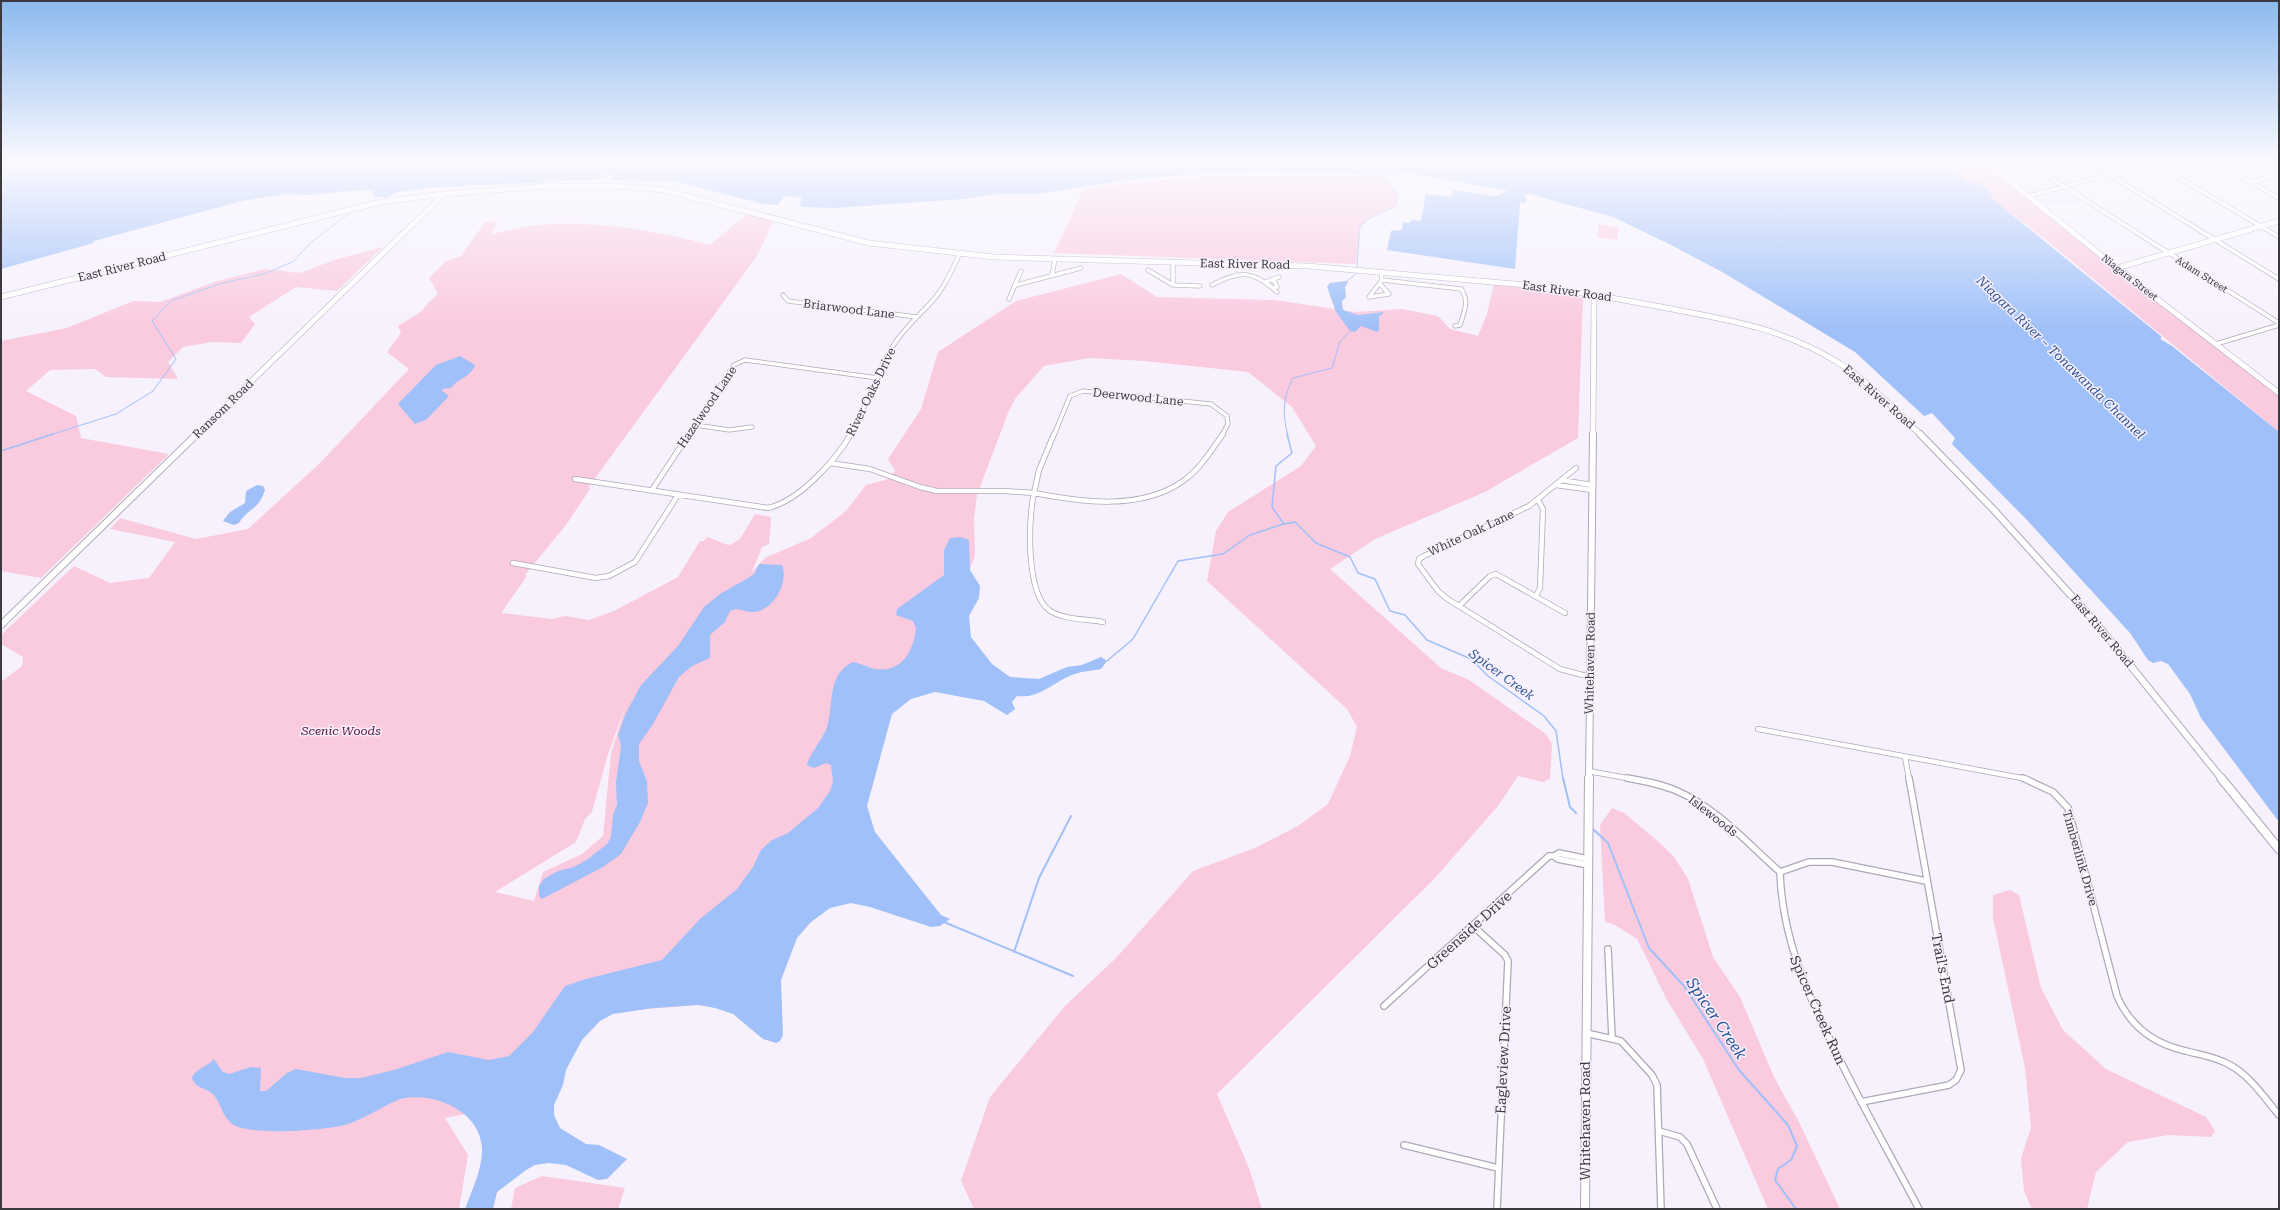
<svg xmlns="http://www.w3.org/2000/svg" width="2280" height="1210" viewBox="0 0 2280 1210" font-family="'Roboto Serif',serif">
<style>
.built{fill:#efe6fc}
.green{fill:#facadf;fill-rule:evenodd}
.water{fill:#9fc0f8}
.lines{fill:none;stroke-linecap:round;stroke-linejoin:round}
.stream-far2{stroke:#9fc0f8;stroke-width:1}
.stream-far1{stroke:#9fc0f8;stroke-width:1.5}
.stream{stroke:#9fc0f8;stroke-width:2}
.street-far2-casing{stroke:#aea8b7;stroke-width:5}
.street-far1-casing{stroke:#aea8b7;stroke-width:6}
.street-casing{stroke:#aea8b7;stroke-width:8}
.secondary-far2-casing{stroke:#aea8b7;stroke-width:6}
.secondary-far1-casing{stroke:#aea8b7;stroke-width:8}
.secondary-casing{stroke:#aea8b7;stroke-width:10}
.street-far2{stroke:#fff;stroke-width:3.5}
.street-far1{stroke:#fff;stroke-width:4.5}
.street{stroke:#fff;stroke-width:5.5}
.secondary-far2{stroke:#fff;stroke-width:5}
.secondary-far1{stroke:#fff;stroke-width:6}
.secondary{stroke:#fff;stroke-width:8}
.labels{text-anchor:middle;stroke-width:3;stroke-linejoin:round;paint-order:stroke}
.far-street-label{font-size:10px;fill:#3c393f;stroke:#f7f1fe}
.street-label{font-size:12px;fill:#3c393f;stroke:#f7f1fe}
.park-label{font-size:12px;font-style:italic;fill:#590b3a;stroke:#f7f1fe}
.water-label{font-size:13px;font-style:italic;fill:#2e5396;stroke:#f7f1fe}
.near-street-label{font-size:14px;fill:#3c393f;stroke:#f7f1fe}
.near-water-label{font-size:16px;font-style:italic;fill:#2e5396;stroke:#f7f1fe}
</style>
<rect width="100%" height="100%" fill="#f7f1fe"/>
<!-- built -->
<path class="built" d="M2064 191 2081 201 2062 207 2057 203 2045 206 2037 199Z"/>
<!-- green -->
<path class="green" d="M1938 161H1977L1988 167 2279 396V432L2040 235 1988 196 1993 194 1976 182 1971 183Z
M1205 176H1381L1397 193 1396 206 1370 217 1360 226 1356 264 1054 253 1084 188Z
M748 213 773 222 757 256 588 488 590 489 566 525 525 575 527 576 501 613 552 619 565 616 589 620 614 611 678 577 700 541H704L707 537C716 539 721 544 730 545L740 539 755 514 771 517 769 544 762 547 752 572 765 558 811 538 846 511 866 485 889 479 895 471 888 459 921 409 938 352 1016 301 1121 274 1157 297 1275 300 1355 312 1402 309 1438 316 1450 329 1478 336 1487 314 1494 284 1544 289 1583 298 1578 438 1485 492 1375 539 1330 569 1441 668 1469 680 1546 734 1552 744 1550 779 1542 782 1518 776 1498 806 1435 878 1217 1094 1249 1168 1262 1209H974L961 1181 990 1097 1065 1006 1117 957 1193 871 1255 848 1298 826 1328 804 1350 756 1357 727 1347 709 1207 581 1216 531 1228 512 1301 466 1316 446 1292 407 1248 372 1145 361 1089 358 1044 366 1015 399 1008 413 977 495 974 519 975 556 950 620 881 721 728 1002 592 1014 482 1111 445 1118 468 1155 459 1209H1V682L22 666 23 657 1 644V635L74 566 110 583 149 578 175 542 110 529 120 518 196 539 248 529 320 463 409 369 387 352 401 333 398 326 422 311 427 304 438 294 429 278 446 261 461 256 485 222 497 221 492 234C507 231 524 226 540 225 593 220 659 231 710 245ZM626 705 611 753 603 836 582 854 543 872 534 901 495 892 576 842 585 819 592 812 608 754Z
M1599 224 1619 228 1617 240 1597 237Z
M383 247 337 291 296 287 249 317 255 324 241 343 212 342 183 347 168 362 178 379 106 377 95 369 50 370 26 391 76 416 81 438 169 454 41 578 1 571V341L67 328 133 301 160 302 217 281 265 269 300 273 334 260Z
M1612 808 1624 813 1660 843 1675 858 1688 879 1713 957 1740 997 1774 1077 1799 1122 1840 1209H1768L1703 1059 1666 998 1637 939 1615 925 1605 922 1600 825Z
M2010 890 2019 895 2041 988 2063 1030 2106 1069 2206 1117 2215 1131 2211 1137 2168 1135 2128 1142 2096 1172 2087 1209H2032L2024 1191 2021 1158 2031 1128 2025 1068 1993 918V895Z
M542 1176 625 1188 618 1209H511L515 1188Z"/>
<!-- water -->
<path class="water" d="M1 161H1938L1970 183 1976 182 1994 194 1989 196 2162 337 2160 339 2172 346 2279 432V822L2201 718 2190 694 2168 664 2161 661 2153 663 2148 660 2130 633 2027 520 1952 444 1955 438 1932 413 1924 416 1855 352 1724 273 1671 245 1613 217 1529 194 1524 195 1527 202 1520 203 1515 269 1387 250 1391 231 1402 230 1403 222 1410 223 1411 220 1421 221 1426 194 1452 197 1453 190 1496 196 1508 191 1408 173 1381 175 1271 170 1232 171 1126 180 1038 194H997L963 199 835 208 802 207 799 204 802 198 784 196 778 205 763 204 677 182 617 180 610 179 612 174H605L601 179 425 188 398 192 386 198 372 196 375 190H357L311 195 286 194 242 201 94 241V243L1 269Z
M1346 281 1348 282 1345 287 1346 297 1342 301 1343 310 1358 315 1384 312 1379 317V330L1377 332 1361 326 1355 332 1350 331 1336 312 1327 287 1330 283Z
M460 356 475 365C471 377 457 379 451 388L443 389 442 391 449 396 426 420 415 424 398 404 436 365Z
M257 485 263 486 265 490C259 510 249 507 239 523L234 525 223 521 230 512 245 503 246 491Z
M961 537 969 540 970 570 980 586 979 598 969 616 971 637 992 664 1010 677 1039 679 1067 667 1082 665 1101 657 1107 661 1101 669C1092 671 1081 671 1072 675 1054 682 1039 699 1017 696L1012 702 1015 709 1007 715 984 701 935 692 911 699 892 714 867 806 875 832 941 915 950 919 940 926 931 927 870 907 851 903 830 908 811 922 797 938 781 980 783 1035 780 1041 776 1043 763 1039 733 1014 715 1008 698 1005 653 1008 613 1014 600 1021 582 1040 566 1070 563 1085 554 1105V1115L560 1128 586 1144 599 1145 627 1159 607 1179 598 1180 566 1165 549 1163 535 1165 526 1170 497 1192 493 1209H465C472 1190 483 1168 482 1147 479 1109 431 1091 400 1099 381 1107 364 1119 345 1125 325 1130 246 1137 231 1123 223 1116 221 1106 216 1098 210 1087 194 1090 192 1077 197 1068 207 1067 214 1059L223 1072 229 1074 251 1067 261 1068 260 1091H266L287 1073 296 1069 345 1078H361L394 1070 448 1052 489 1060 509 1056 533 1032 565 986 586 979 662 960 700 919 737 889 753 867 761 850 772 840 788 833 818 808 830 791 833 782 831 765 826 763 814 768 807 765C809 755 821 741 826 730 835 707 825 675 853 662 861 663 868 668 876 669 902 673 914 650 916 628L913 621 896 615 897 609 944 575V550L950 538Z
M759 564 782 565C789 582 774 609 755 612 745 613 739 606 730 611L725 622 710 635V658L692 666 679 677 653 724 639 744V761L647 781 648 803 640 822 621 854 603 867 542 899 539 896V886L544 879 558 871 574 867 588 859 607 844 611 837 613 815 617 805 616 783 621 746 618 735 625 715 641 685 678 646 704 607 720 594 748 578 754 574Z"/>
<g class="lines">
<!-- stream-far2 -->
<path class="stream-far2" d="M1357 266 1360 226 1370 218 1396 206 1397 193 1381 175
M1345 283 1357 273
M50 435 116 414 153 391 176 359 152 321 171 301 219 284 267 273 294 261 310 243 348 214
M1288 435C1282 414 1283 397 1293 378L1332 368 1340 342 1351 330"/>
<!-- stream-far1 -->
<path class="stream-far1" d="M1287 434 1292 453 1276 466 1272 507 1284 524 1295 522 1316 543 1350 557 1358 573 1375 579 1390 611 1405 615 1427 640 1471 659 1488 676 1544 716 1556 731 1563 779
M1 451 53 434
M1107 661 1133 639 1178 561 1223 554 1250 535 1283 524"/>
<!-- stream -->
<path class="stream" d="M1563 778 1570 807 1576 813
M1594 830 1608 843 1649 948 1684 986 1739 1070 1788 1125 1797 1146 1791 1160 1778 1169 1775 1180 1796 1209
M944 922 1073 976
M1014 952 1039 878 1071 816"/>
<!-- street-far2 casing -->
<g class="street-far2-casing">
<path id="street-far2" d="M2024 161 2279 323
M2087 161 2279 279
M2151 161 2279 237
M2214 161 2279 198
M2251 182 2279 174
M2029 196 2162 161
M1173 262V285
M1148 270 1173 285 1200 286
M1052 275 1055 259
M1382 280 1461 289C1470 301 1464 312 1460 325L1455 326
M1266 282 1279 277
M1380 284 1389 294 1369 297 1382 280 1381 271
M1016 285 1081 268
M1212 285C1240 270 1253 270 1277 292
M1273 288 1277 287 1274 280
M783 295 788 301 917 317
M1009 299 1021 271
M2216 344 2279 325
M695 425 729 430 752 427
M688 435 734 365 745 360 878 378
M850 435C867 407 875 374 893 346 904 328 921 314 935 298 946 285 952 270 959 255
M1054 435 1070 396 1083 391 1211 404 1227 416 1228 424 1222 435"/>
</g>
<!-- street-far1 casing -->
<g class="street-far1-casing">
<path id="street-far1" d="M830 463 870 469 920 487 937 491H1005L1034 493
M1576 468 1529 506 1424 556 1419 559 1418 564 1438 591 1446 598 1560 669 1590 677
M575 479 768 508C799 501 835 461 851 434
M1561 480 1592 485
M1556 485 1592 490
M652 490 689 434
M1034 493C1081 502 1141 511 1183 481 1200 469 1211 451 1223 434
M1034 493C1028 519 1026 593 1049 610 1063 620 1087 619 1103 622
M1034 493 1039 470 1054 434
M513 563 596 578 609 576 635 562 678 495
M1536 596 1540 588 1543 509 1538 500
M1459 606 1490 576 1496 574 1565 613
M1758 729 2027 779
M1905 757 1909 779
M1588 771 1632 779"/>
</g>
<!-- street casing -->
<g class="street-casing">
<path id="street" d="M1627 778C1644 781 1661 784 1677 791 1717 808 1748 844 1780 872
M2023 778 2053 792 2068 808 2117 996C2130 1026 2154 1044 2186 1051 2201 1055 2216 1057 2230 1065 2250 1076 2264 1097 2279 1115
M1588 859 1559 853 1554 856 1558 859 1588 865
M1473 926 1505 955 1508 961 1497 1209
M1608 949 1612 1038
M1384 1006 1549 856H1554
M1586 1033 1621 1041 1652 1075 1657 1085 1661 1209
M1861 1102 1949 1085 1956 1080 1961 1070 1909 778
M1659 1131 1680 1137 1687 1144 1717 1209
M1404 1145 1498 1168
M1919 1209C1891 1156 1861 1104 1835 1050 1807 993 1782 937 1780 872L1809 862H1832L1926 881"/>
</g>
<!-- secondary-far2 casing -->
<g class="secondary-far2-casing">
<path id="secondary-far2" d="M1981 161 2002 175 2117 268 2279 393
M2117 268 2279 221
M1 297 381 202 444 194 546 186H617L663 190 869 243 994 257 1308 266 1527 285C1570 290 1613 298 1656 306 1723 319 1779 326 1839 363 1870 382 1895 411 1921 435
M196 435 444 194
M1593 435 1594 294"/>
</g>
<!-- secondary-far1 casing -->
<g class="secondary-far1-casing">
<path id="secondary-far1" d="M1920 434 1993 509 2096 623 2222 779
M1 625 197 434
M1589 779 1593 434"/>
</g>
<!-- secondary casing -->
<g class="secondary-casing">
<path id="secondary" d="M2221 778 2279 849
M1585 1209 1589 778"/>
</g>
<!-- street-far2 -->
<use href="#street-far2" class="street-far2"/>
<!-- street-far1 -->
<use href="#street-far1" class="street-far1"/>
<!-- street -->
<use href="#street" class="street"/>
<!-- secondary-far2 -->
<use href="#secondary-far2" class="secondary-far2"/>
<!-- secondary-far1 -->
<use href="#secondary-far1" class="secondary-far1"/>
<!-- secondary -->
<use href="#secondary" class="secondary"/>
</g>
<!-- sky -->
<linearGradient id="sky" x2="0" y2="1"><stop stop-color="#8bb9ee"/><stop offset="0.49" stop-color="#fbf9ff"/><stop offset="1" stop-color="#fbf9ff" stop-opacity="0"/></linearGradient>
<rect width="2280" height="330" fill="url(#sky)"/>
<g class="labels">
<!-- far-street labels -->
<g class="far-street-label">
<text transform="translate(2202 274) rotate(32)" y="4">Adam Street</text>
<text transform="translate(2130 277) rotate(38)" y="4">Niagara Street</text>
</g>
<!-- street labels -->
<g class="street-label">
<text transform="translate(1245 264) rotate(1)" y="4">East River Road</text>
<text transform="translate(122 267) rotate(-14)" y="4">East River Road</text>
<text transform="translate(1567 291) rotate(8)" y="4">East River Road</text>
<text transform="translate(849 309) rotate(7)" y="4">Briarwood Lane</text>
<text transform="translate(871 392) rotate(-64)" y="4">River Oaks Drive</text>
<text transform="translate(1138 397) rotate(6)" y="4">Deerwood Lane</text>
<text transform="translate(1879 397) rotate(41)" y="4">East River Road</text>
<text transform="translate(707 407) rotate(-56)" y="4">Hazelwood Lane</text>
<text transform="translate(223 409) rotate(-44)" y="4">Ransom Road</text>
<text transform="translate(1471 533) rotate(-25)" y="4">White Oak Lane</text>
<text transform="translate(2102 631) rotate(50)" y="4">East River Road</text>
<text transform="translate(1590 663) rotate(-89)" y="4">Whitehaven Road</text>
<text transform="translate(1713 816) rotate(38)" y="4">Islewoods</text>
<text transform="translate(2080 858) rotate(74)" y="4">Timberlink Drive</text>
</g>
<!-- park labels -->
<g class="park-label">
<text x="341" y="735">Scenic Woods</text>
</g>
<!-- water labels -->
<g class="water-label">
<text transform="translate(2061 357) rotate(44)" y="5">Niagara River – Tonawanda Channel</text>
<text transform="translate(1502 674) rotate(36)" y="5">Spicer Creek</text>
</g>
<!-- near-street labels -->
<g class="near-street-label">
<text transform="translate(1469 930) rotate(-42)" y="5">Greenside Drive</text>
<text transform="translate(1943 968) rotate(79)" y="5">Trail's End</text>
<text transform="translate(1818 1010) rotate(66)" y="5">Spicer Creek Run</text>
<text transform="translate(1503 1060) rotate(-87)" y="5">Eagleview Drive</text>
<text transform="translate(1585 1121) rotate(-90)" y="5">Whitehaven Road</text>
</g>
<!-- near-water labels -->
<g class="near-water-label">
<text transform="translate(1717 1018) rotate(56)" y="6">Spicer Creek</text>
</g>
</g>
<!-- border -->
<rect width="2280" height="1210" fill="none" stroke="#3c393f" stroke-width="4"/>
</svg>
